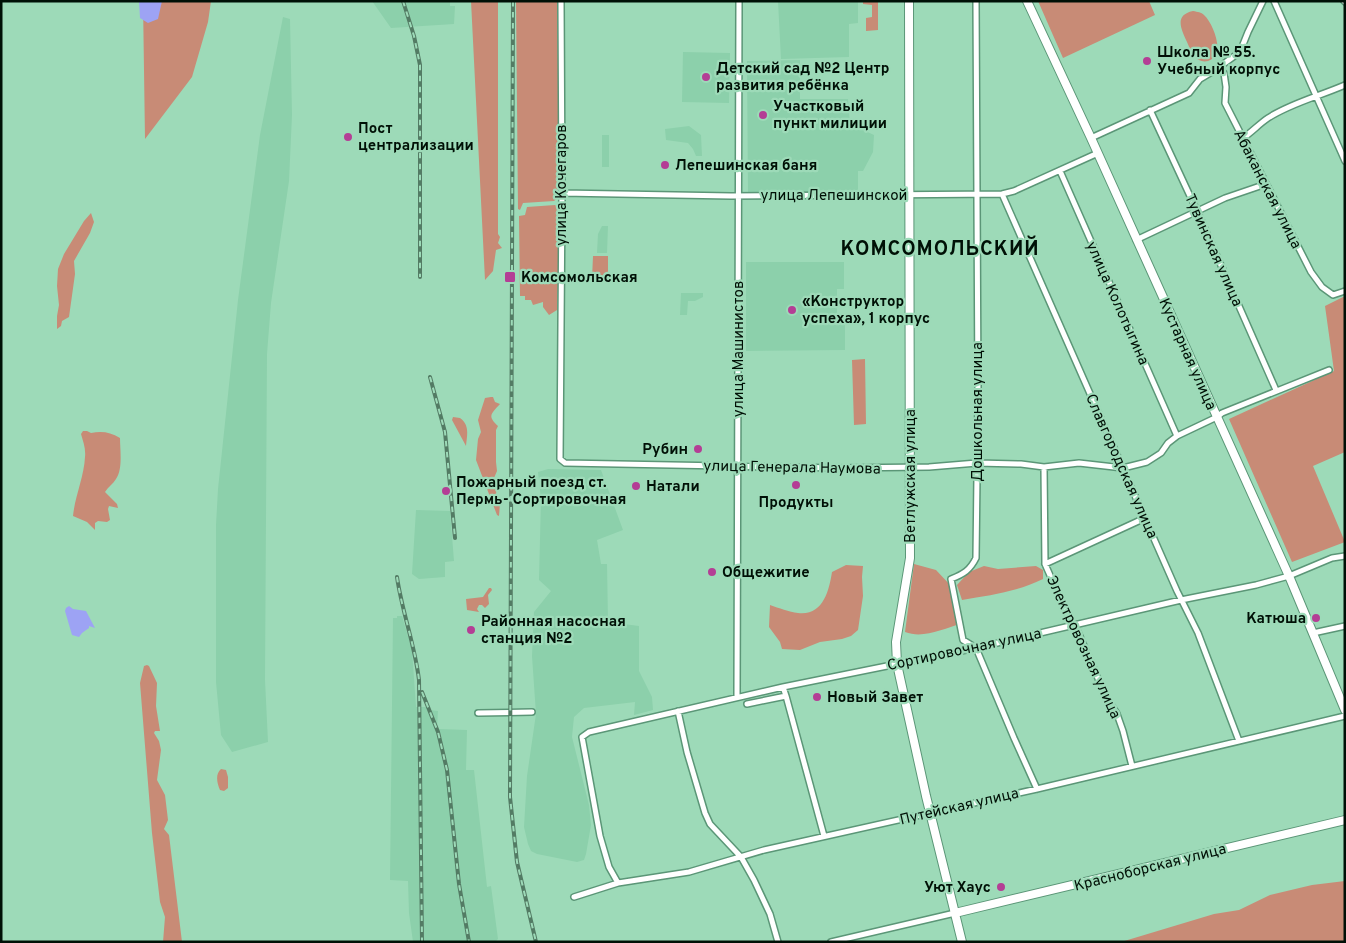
<svg xmlns="http://www.w3.org/2000/svg" width="1346" height="943" viewBox="0 0 1346 943" font-family="Overpass,sans-serif">
<style>
.built{fill:#8cd0ab}
.green{fill:#c88b76}
.water{fill:#9da3f4}
.lines{fill:none;stroke-linecap:round;stroke-linejoin:round}
.street-casing{stroke:#5b9677;stroke-width:8}
.secondary-casing{stroke:#5b9677;stroke-width:10}
.street{stroke:#fff;stroke-width:5}
.secondary{stroke:#fff;stroke-width:8}
.rail-casing{stroke:#537b64;stroke-width:4}
.rail{stroke:#9ddab8;stroke-width:2;stroke-dasharray:5.5;stroke-linecap:butt}
.poi-dot{fill:#b43e95;stroke:#9ddab8;stroke-width:2}
.labels{text-anchor:middle;stroke-width:4.5;stroke-linejoin:round;paint-order:stroke}
.poi-label{font-size:15px;font-weight:bold;fill:#001006;stroke:#9ddab8;text-anchor:start}
.street-label{font-size:15px;fill:#001006;stroke:#9ddab8}
.district-label{font-size:20px;font-weight:bold;letter-spacing:1px;fill:#001006;stroke:#9ddab8}
</style>
<rect width="100%" height="100%" fill="#9ddab8"/>
<!-- built -->
<path class="built" d="M372 1H450V6H455L454 24 391 28Z
M778 1H858V23L849 24V57L781 59Z
M283 17 290 19 292 115 289 181 271 303 267 354 265 680 268 742 232 752 221 735 216 682V525L218 489 238 300 260 135Z
M683 52 730 53 729 103 682 102Z
M800 60V99H848L850 124 874 135 873 152 863 171H858V192L748 193 747 61Z
M689 126 701 135 702 156H696L693 149 688 143 666 140 665 129Z
M602 135H609V167H602Z
M602 226H608L607 253H597L598 234Z
M746 262H844V289H837V315H845V350L746 351Z
M681 293H703V297L695 301H688L687 315H680Z
M548 469 601 470 623 530 597 540 601 564H607L608 622 639 626V671L652 697 653 710 634 715 635 702 584 708 574 717 572 737 589 805 591 825 586 854 584 860 577 862 537 854 531 851 528 844 524 827 527 776 536 714 532 656 534 612 551 591 539 580 541 499 538 472Z
M416 510 450 511 454 561 445 562V577L419 579 412 574Z
M397 616H402L412 650 416 707H429V710L438 711 437 727 439 729 467 730 466 770H474L487 887 491 886 498 939 495 942H413L409 913 408 881 390 880 393 618H397Z"/>
<!-- green -->
<path class="green" d="M143 1H211L208 22 192 77 145 139Z
M471 1H498V234L500 237 498 243 502 248 496 250 493 271 485 280Z
M516 1H557L560 196 554 201 523 203 520 210 518 209Z
M863 1H878V30L866 31V18L872 17V5L863 4Z
M1038 1H1149L1155 15 1063 58Z
M1193 11C1198 12 1201 12 1204 15 1212 22 1221 45 1216 54 1212 63 1200 64 1194 56 1191 53 1189 46 1187 42 1181 29 1174 15 1193 11Z
M555 205 560 209 557 310 549 315 543 307V302L533 305 531 300H525V296H520L519 216 525 215 527 207Z
M91 213 94 222 90 233 74 261 75 274 69 317 62 321 61 326 57 329V316L59 305 57 286 58 269 64 254 84 221Z
M593 256H608V280L592 279Z
M1345 296V452L1313 466 1345 542 1292 562 1229 419 1334 371 1325 306Z
M865 359 866 424 854 425 852 360Z
M491 397H493L495 402 500 404C491 414 487 416 498 426L496 430V462L497 471 494 478 497 484 496 495 500 503 499 516 497 515 476 460 478 439 481 432 478 420 485 398Z
M453 417 460 418C470 425 467 435 466 446L452 420Z
M83 431H87L91 433C102 431 110 432 120 438 120 450 123 469 116 479 113 484 108 487 105 492L117 504 118 508 109 506 108 509 110 520 107 522 98 521 95 523V530L87 522 73 516C75 496 84 477 85 457 86 449 83 441 81 434Z
M914 564 936 570 952 587 960 624C943 629 923 639 905 632Z
M846 565 863 566 862 577 863 596 858 630 851 636 842 639 820 642 800 650 782 649 780 642 769 627 770 605C779 608 789 612 798 613 823 616 829 591 832 572Z
M984 566 998 569 1036 566 1043 570V579C1017 592 990 595 962 600L957 585 969 572Z
M489 588H491L492 590 488 595 489 604 485 608 482 605H479L477 609 479 612 467 610 466 599 483 597Z
M147 665 149 666 157 683 156 706 160 731H155L154 733 159 741 161 750 157 780 165 795 168 820 164 829 169 835 182 942H163L165 917 160 902 152 833 140 683 144 666Z
M221 769 226 770 228 777V788L224 791 220 790C217 783 215 774 221 769Z
M1345 881V942H1121L1214 914 1239 910 1270 895 1312 885Z"/>
<!-- water -->
<path class="water" d="M139 1H162L158 19 148 23 140 18Z
M69 606 73 609 86 611 95 628 89 626V628L82 633 79 637 72 635 65 611 66 608Z"/>
<g class="lines">
<!-- street casing -->
<g class="street-casing">
<path id="street" d="M561 1 562 193 560 459 565 463 837 468 929 467 977 463 1021 464 1044 467 1079 463 1123 468 1147 462 1161 453 1168 443 1177 436 1217 417 1222 413 1329 370
M976 1 978 395 976 558C970 570 964 574 951 579L963 640 976 648 1014 738 1037 789
M1274 1 1345 161
M1344 1 1345 2
M1215 70 1240 52 1248 32 1263 1
M1150 110 1197 211 1276 390
M1091 138 1189 93 1200 79 1215 70 1224 73 1226 87 1225 103 1311 272 1322 287 1333 295 1345 291
M1243 138C1252 132 1259 124 1268 118 1291 103 1320 96 1345 85
M1060 171 1177 436
M562 193 731 196 1002 194 1014 191 1098 153
M1002 194 1177 591 1198 633 1239 741
M1136 240 1225 198 1266 184
M1044 467 1045 564 1072 625 1078 632 1106 697 1117 714 1123 731 1132 766
M1045 564 1145 518
M1313 633 1345 626
M786 696 824 836
M737 697 739 1
M747 704 786 696 783 687
M678 711 687 752 705 813 710 824 741 857 754 880 770 914 778 942
M478 713 532 712
M618 883 609 867 600 836 582 737 589 732 783 687 976 648 1181 600 1256 585 1289 576 1332 558 1345 556
M574 897 618 883 689 872 764 850 1037 789 1345 716
M831 942 955 913"/>
</g>
<!-- secondary casing -->
<g class="secondary-casing">
<path id="secondary" d="M909 1 910 558 896 642 897 664 926 796 962 942
M1027 1 1091 138 1289 576 1345 710
M955 913 1345 820"/>
</g>
<!-- street -->
<use href="#street" class="street"/>
<!-- secondary -->
<use href="#secondary" class="secondary"/>
<!-- rail casing -->
<g class="rail-casing">
<path id="rail" d="M403 1 414 36 420 65V277
M513 1 510 797 517 862 536 942
M430 377 445 432 455 538
M397 577C402 612 415 645 419 680L422 942
M422 692 438 732 447 770 459 884 469 942"/>
</g>
<!-- rail -->
<use href="#rail" class="rail"/>
</g>
<!-- markers -->
<g class="poi-dot">
<circle cx="1147" cy="61" r="5"/>
<circle cx="706" cy="77" r="5"/>
<circle cx="763" cy="115" r="5"/>
<circle cx="348" cy="137" r="5"/>
<circle cx="665" cy="165" r="5"/>
<rect x="504" y="271" width="12" height="12" rx="2.5"/>
<circle cx="792" cy="310" r="5"/>
<circle cx="698" cy="449" r="5"/>
<circle cx="796" cy="485" r="5"/>
<circle cx="636" cy="486" r="5"/>
<circle cx="446" cy="491" r="5"/>
<circle cx="712" cy="572" r="5"/>
<circle cx="1316" cy="618" r="5"/>
<circle cx="471" cy="630" r="5"/>
<circle cx="817" cy="697" r="5"/>
<circle cx="1001" cy="887" r="5"/>
</g>
<g class="labels">
<!-- poi labels -->
<g class="poi-label">
<text x="1157" y="57">Школа № 55.<tspan x="1157" dy="17">Учебный корпус</tspan></text>
<text x="716" y="73">Детский сад №2 Центр<tspan x="716" dy="17">развития ребёнка</tspan></text>
<text x="773" y="111">Участковый<tspan x="773" dy="17">пункт милиции</tspan></text>
<text x="358" y="133">Пост<tspan x="358" dy="17">централизации</tspan></text>
<text x="675" y="170">Лепешинская баня</text>
<text x="521" y="282">Комсомольская</text>
<text x="802" y="306">«Конструктор<tspan x="802" dy="17">успеха», 1 корпус</tspan></text>
<text x="688" y="454" text-anchor="end">Рубин</text>
<text x="456" y="487">Пожарный поезд ст.<tspan x="456" dy="17">Пермь- Сортировочная</tspan></text>
<text x="646" y="491">Натали</text>
<text x="796" y="507" text-anchor="middle">Продукты</text>
<text x="722" y="577">Общежитие</text>
<text x="1306" y="623" text-anchor="end">Катюша</text>
<text x="481" y="626">Районная насосная<tspan x="481" dy="17">станция №2</tspan></text>
<text x="827" y="702">Новый Завет</text>
<text x="991" y="892" text-anchor="end">Уют Хаус</text>
</g>
<!-- street labels -->
<g class="street-label">
<text transform="translate(561 185) rotate(-90)" y="5">улица Кочегаров</text>
<text transform="translate(1268 189) rotate(63)" y="5">Абаканская улица</text>
<text x="834" y="200">улица Лепешинской</text>
<text transform="translate(1214 250) rotate(66)" y="5">Тувинская улица</text>
<text transform="translate(1118 303) rotate(66)" y="5">улица Колотыгина</text>
<text transform="translate(738 349) rotate(-90)" y="5">улица Машинистов</text>
<text transform="translate(1188 354) rotate(66)" y="5">Кустарная улица</text>
<text transform="translate(977 412) rotate(-90)" y="5">Дошкольная улица</text>
<text transform="translate(1122 466) rotate(66)" y="5">Славгородская улица</text>
<text transform="translate(792 467) rotate(1)" y="5">улица Генерала Наумова</text>
<text transform="translate(910 476) rotate(-90)" y="5">Ветлужская улица</text>
<text transform="translate(1084 647) rotate(65)" y="5">Электровозная улица</text>
<text transform="translate(964 649) rotate(-12)" y="5">Сортировочная улица</text>
<text transform="translate(959 806) rotate(-13)" y="5">Путейская улица</text>
<text transform="translate(1150 867) rotate(-14)" y="5">Красноборская улица</text>
</g>
<!-- district labels -->
<g class="district-label">
<text x="940" y="255">КОМСОМОЛЬСКИЙ</text>
</g>
</g>
<!-- border -->
<rect width="1346" height="943" fill="none" stroke="#001006" stroke-width="5"/>
</svg>
